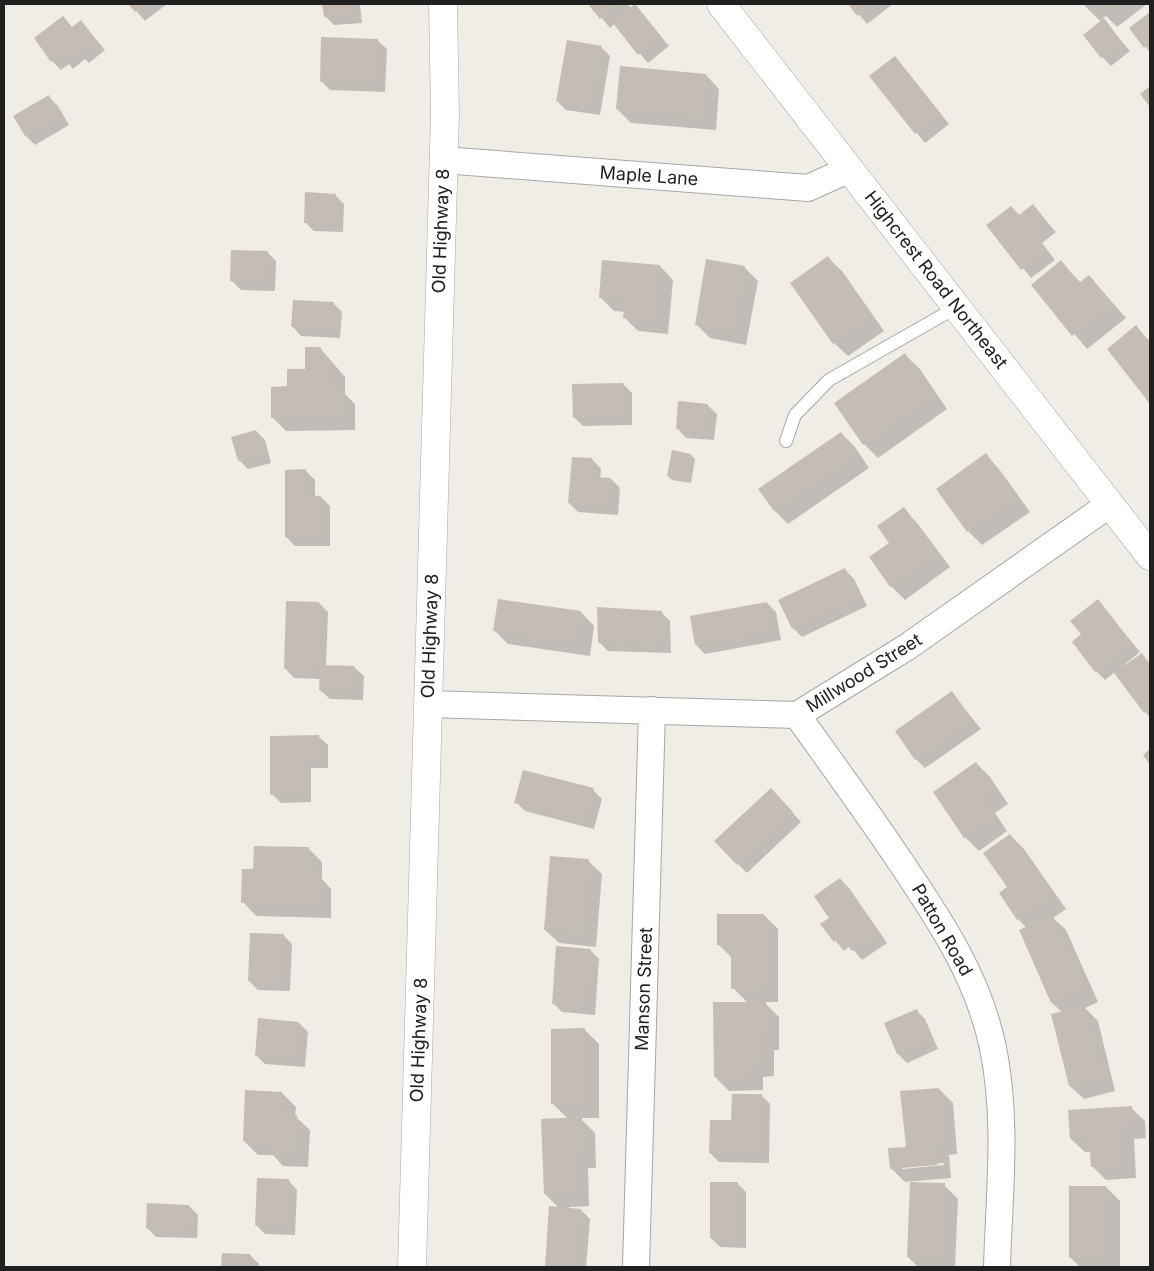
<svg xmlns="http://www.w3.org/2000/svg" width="1154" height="1271" viewBox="0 0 1154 1271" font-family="Inter,sans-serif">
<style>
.shadow{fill:#0003;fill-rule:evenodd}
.building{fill:#c5bdb5}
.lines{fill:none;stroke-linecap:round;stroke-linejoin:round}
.service-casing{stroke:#a7a7a7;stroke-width:14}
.minor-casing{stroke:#a7a7a7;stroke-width:28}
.tertiary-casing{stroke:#a7a7a7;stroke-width:29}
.service{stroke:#fff;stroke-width:12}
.minor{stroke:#fff;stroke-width:26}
.tertiary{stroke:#fff;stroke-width:28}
.labels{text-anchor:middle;stroke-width:4.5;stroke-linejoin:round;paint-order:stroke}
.street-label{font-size:18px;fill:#202020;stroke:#fff}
</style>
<rect width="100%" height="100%" fill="#f0ede6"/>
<!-- shadow -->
<path class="shadow" d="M130 4H167L145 21Z
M324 4H360L362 23 334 25 325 16Z
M590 4H628L631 8 635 5 669 46 648 63 615 24 610 28Z
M850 4H893L867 24Z
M1083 4H1147L1117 27 1106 16 1102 19 1130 51 1111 66 1102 57 1101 22Z
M1150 13V52L1131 28Z
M63 18 73 28 81 22 105 50 89 63 85 59 73 69 69 64 61 70 52 61Z
M377 40 387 49 385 92 330 90 321 81Z
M601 47 610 56 600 115 566 110 557 101Z
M895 57 949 124 925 143 871 76Z
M706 75 719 89 716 130 631 123 617 109Z
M49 97 58 106 69 125 35 145 26 136 15 117Z
M335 195 344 204 343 232 314 231 305 222Z
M1033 206 1056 232 1042 243 1055 260 1031 278 988 225 1011 207 1020 216Z
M267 252 276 261 275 291 241 290 232 281Z
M828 258 842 271 884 331 848 356 834 343Z
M1061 262 1081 283 1089 276 1126 318 1087 349 1033 285Z
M660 266 673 280 668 334 638 331 624 317 625 312 614 311 600 297Z
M744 267 758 281 746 345 710 338 696 324Z
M333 303 342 312 340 338 301 336 292 326Z
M1136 327 1150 341V402L1108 349Z
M320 348 345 377V394L355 404V430L286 431 272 417 288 388 306 371Z
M905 355 919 368 947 409 878 458 864 444 836 403Z
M623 384 632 393V425L583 426 574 417Z
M707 405 717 414 714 440 686 438 677 428Z
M256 431 265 440 271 463 248 469 239 460Z
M841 433 855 447 869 468 788 524 774 510Z
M691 455 695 459 691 483 672 480 668 476Z
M986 455 999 469 1030 512 982 545 968 531Z
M592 459 601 469 600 479H611L620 488 618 515 578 512 569 503Z
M306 471 315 480V497H321L330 506V546H295L286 537Z
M904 509 917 523 950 567 905 600 891 586V543Z
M845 570 854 579 867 606 802 637 793 628Z
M1098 601 1140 652 1124 665 1126 666 1142 655 1150 663V718L1115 672 1105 680 1096 671 1083 635Z
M319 603 328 612 326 666 354 667 364 676 363 700 330 699 320 690 321 679 294 678 285 668Z
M767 603 776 612 781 640 705 654 696 645 691 617Z
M581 612 594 626 590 656 508 644 495 631Z
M661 612 670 621 671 653 608 651 599 642Z
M952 693 981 729 925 768 916 759Z
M318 736 328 745V768H311V802L281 803 272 794Z
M976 763 990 777 1008 804 995 813 1007 831 979 851 965 837Z
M593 790 602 799 594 829 525 811 516 802Z
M780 799 801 822 747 873 738 864Z
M1010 835 1024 849 1066 909 1053 918 1066 930 1098 1002 1085 1008 1098 1021 1115 1091 1084 1099 1070 1086 1062 1012 1052 1003 1020 930 1027 928 1018 919 1009 888Z
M308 848 322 862V879L331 889V918L256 916 243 902 254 870Z
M588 861 602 874 596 947 559 943 545 930Z
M840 879 849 888 887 943 862 960 850 946 844 951 822 924 831 918Z
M764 915 778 929V1002H764L779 1017V1050H774V1076L763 1077V1090L729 1091 715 1077 748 1003 733 988 732 958 718 944Z
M283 935 292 944 290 991 258 990 249 981Z
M590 950 599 959 595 1015 562 1012 553 1003Z
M916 1010 925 1019 938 1049 907 1063 898 1054 885 1024Z
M299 1023 308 1032 305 1067 265 1064 256 1055Z
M585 1030 599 1044V1118H580L595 1133 596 1168H588L589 1206 569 1207V1209L581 1210 590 1219 586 1267H546L550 1208H559L545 1194 568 1119 553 1104Z
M939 1089 953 1103 957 1154 949 1155 951 1178 905 1182 891 1168 907 1148ZM944 1163V1165L902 1169V1166Z
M282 1093 296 1107 295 1116 310 1130 308 1167 283 1166 273 1155H258L244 1141Z
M761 1095 770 1104 769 1163 719 1162 710 1153 732 1122Z
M1131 1108 1145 1121 1146 1138 1134 1139 1136 1178 1106 1180 1092 1166 1091 1152H1085L1071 1139Z
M288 1180 297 1190 295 1235 265 1234 256 1225Z
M737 1183 746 1192V1248L720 1247 711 1238Z
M944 1185 958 1199 955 1267H918L908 1257Z
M1106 1187 1120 1201V1267H1080L1070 1257Z
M189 1206 198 1215 197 1238 156 1237 147 1228Z
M223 1254 250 1255 259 1264V1267H223Z"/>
<!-- building -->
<path class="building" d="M128 4H147L135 12Z
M322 4H353V14L324 17Z
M588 4H621L600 19Z
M635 4 661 36 638 55 612 22Z
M848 4H873L857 16Z
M1095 4H1116L1103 14Z
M1150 12V44L1144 48 1129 28Z
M63 16 72 27 81 20 97 41 79 54 76 50 63 60 59 56 51 62 34 38Z
M1104 18 1121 41 1101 58 1083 35Z
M321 37 378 39 376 83 320 82Z
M567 40 602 46 591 107 556 101Z
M895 56 941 114 915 134 869 76Z
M620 66 706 74 702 117 616 109Z
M1150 86V107L1140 94Z
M49 95 60 116 25 136 13 116Z
M305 192 336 194 334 224 304 223Z
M1033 204 1047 222 1034 233 1047 250 1021 270 986 225 1011 206 1019 215Z
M231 250 268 251 267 282 230 281Z
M828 256 871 316 833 344 790 283Z
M706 259 745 266 733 332 695 325Z
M602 260 660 265 655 321 623 318 625 300 599 298Z
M1061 260 1079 283 1089 275 1113 304 1072 336 1031 285Z
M293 300 334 302 332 329 291 327Z
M1136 325 1150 343V404L1107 349Z
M305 347H321V361L332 362 331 389H342V417L271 418V387L287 386V369H305Z
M905 353 935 395 863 445 834 403Z
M623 383 624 416 573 418 572 384Z
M678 401 708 404 705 432 676 429Z
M256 430 263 454 238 461 231 437Z
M841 432 856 454 774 511 758 489Z
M672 450 691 454 687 479 667 476Z
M986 453 1018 498 967 532 936 489Z
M572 457 592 458 591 477 611 478 609 507 568 503Z
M306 469V495L321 496V537H285V470Z
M904 507 937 553 890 587 869 557 889 543 877 526Z
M845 568 859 597 792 629 778 600Z
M498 599 581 611 577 642 493 631Z
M1098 599 1132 643 1095 672 1072 642 1081 634 1070 621Z
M286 601 319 602 316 670 284 669Z
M767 602 772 631 695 645 690 616Z
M597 607 662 611V644L598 643Z
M1142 653 1150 665V709L1144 713 1114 673Z
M320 665 355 666 354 691 319 690Z
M952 691 972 719 915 760 895 731Z
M319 735V760H302L303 794 270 795V736Z
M1150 749V765L1143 755Z
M976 762 996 790 982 799 994 817 964 838 933 792Z
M523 770 594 788 585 821 514 803Z
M771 788 793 812 737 865 714 841Z
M1010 834 1053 895 1017 920 999 893 1007 887 983 853Z
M254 846 309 847 308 874H318L317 904 241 903 242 869H253Z
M550 856 589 859 583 933 544 930Z
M840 878 879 933 852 951 842 937 834 942 820 924 829 918 814 896Z
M717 914H764V989H731V945H717Z
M1052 915 1085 988 1051 1003 1019 930Z
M250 933 284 934 282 982 248 981Z
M556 946 591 949 586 1006 552 1004Z
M713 1002H766V1036L760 1037V1063H749L750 1077H714Z
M1084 1006 1102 1078 1069 1086 1051 1014Z
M917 1009 930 1040 897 1054 884 1023Z
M258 1018 299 1022 296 1059 255 1056Z
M585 1028 586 1104H551V1029Z
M939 1088 944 1140 935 1141 937 1165 890 1169 888 1148 906 1147 900 1091Z
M245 1090 282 1092 281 1114 297 1115 295 1154 268 1153 269 1143 243 1141Z
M732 1094H762L761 1154 709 1153 710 1120H731Z
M1132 1106 1133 1125 1121 1126 1123 1165 1091 1167 1089 1138 1070 1139 1068 1110Z
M582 1117 583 1154H574L576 1193 544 1194 541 1119Z
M257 1178 289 1179 287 1226 255 1225Z
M710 1182H738L737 1239 710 1238Z
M910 1182 945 1183 942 1259 907 1257Z
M1069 1186H1106V1258H1069Z
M147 1203 189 1205V1230L146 1228Z
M549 1206 581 1209 577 1267H545Z
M222 1253 250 1254V1267H221Z"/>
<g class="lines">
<!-- service casing -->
<g class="service-casing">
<path id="service" d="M786 441 795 415 829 380 957 307"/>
</g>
<!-- minor casing -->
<g class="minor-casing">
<path id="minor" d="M443 160 808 188 850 169
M428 704 797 715 907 647 1110 504
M797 715C832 764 868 813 902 864 941 922 979 979 993 1048 1008 1120 999 1195 997 1267
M636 1267 652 710"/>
</g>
<!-- tertiary casing -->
<g class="tertiary-casing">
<path id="tertiary" d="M721 4 1150 556
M412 1267 445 113 443 4"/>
</g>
<!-- service -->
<use href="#service" class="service"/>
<!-- minor -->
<use href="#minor" class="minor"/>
<!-- tertiary -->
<use href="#tertiary" class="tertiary"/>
</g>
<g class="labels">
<!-- street labels -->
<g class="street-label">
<text transform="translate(649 176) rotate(4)" y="6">Maple Lane</text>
<text transform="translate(441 231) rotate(-88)" y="6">Old Highway 8</text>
<text transform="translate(936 280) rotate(52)" y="6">Highcrest Road Northeast</text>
<text transform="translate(430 636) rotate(-88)" y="6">Old Highway 8</text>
<text transform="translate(864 673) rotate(-32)" y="6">Millwood Street</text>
<text transform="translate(942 930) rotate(60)" y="6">Patton Road</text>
<text transform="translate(644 989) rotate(-88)" y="6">Manson Street</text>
<text transform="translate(419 1040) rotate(-88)" y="6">Old Highway 8</text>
</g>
</g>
<!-- border -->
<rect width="1154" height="1271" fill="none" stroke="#202020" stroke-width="10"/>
</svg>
